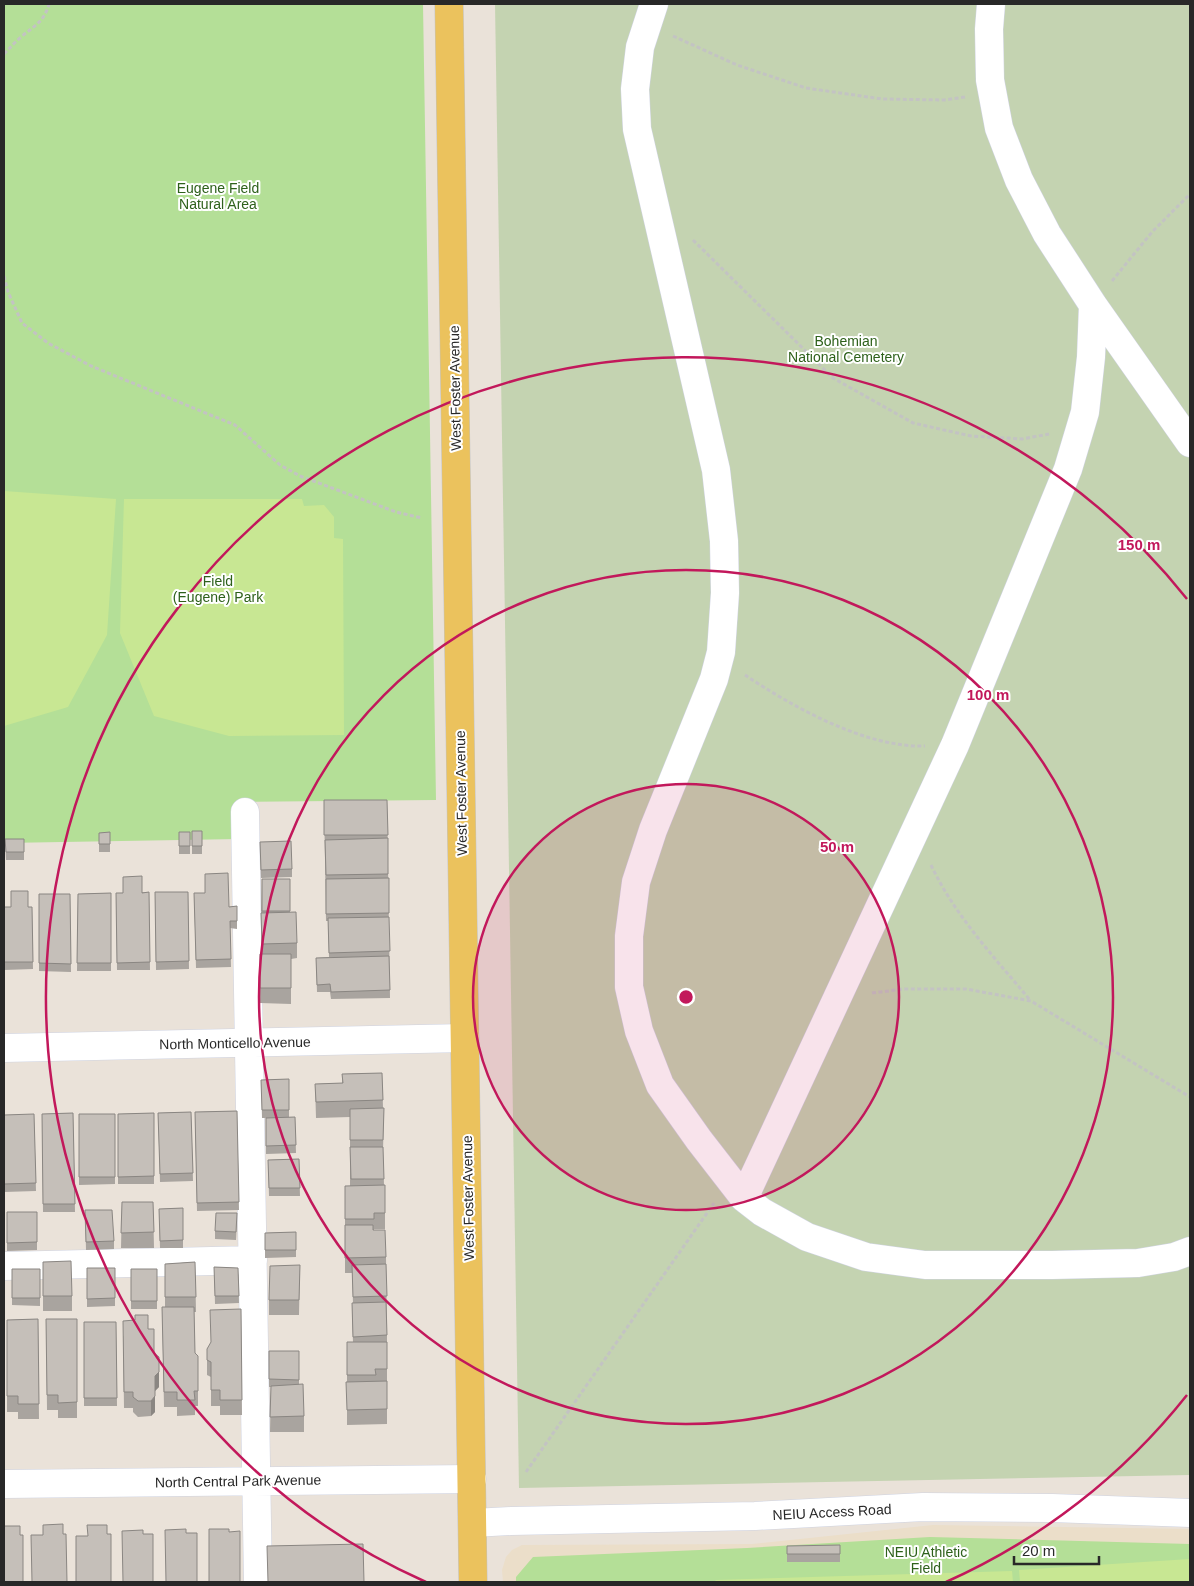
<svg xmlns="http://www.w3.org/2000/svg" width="1194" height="1586" viewBox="0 0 1194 1586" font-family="Helvetica,sans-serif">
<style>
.education{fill:#ebdec9}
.green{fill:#b4df97}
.cemetery{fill:#c4d3b1}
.pitch{fill:#c8e793}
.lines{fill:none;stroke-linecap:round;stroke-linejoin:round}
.minor-casing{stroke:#cfd3e1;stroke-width:29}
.major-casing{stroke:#c3c3c3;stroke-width:29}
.path{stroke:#c3c3c3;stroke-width:3;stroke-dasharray:4 2.5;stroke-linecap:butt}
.minor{stroke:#fff;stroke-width:28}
.major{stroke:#ebc25d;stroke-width:28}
.wall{fill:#a9a49f}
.shaded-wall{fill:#8a8682}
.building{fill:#c5bfb9;stroke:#8a8682}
.ring{fill:none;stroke:#c2185b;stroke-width:2.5}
.labels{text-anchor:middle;stroke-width:4;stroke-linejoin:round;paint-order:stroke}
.park-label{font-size:14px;fill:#2e611b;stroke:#fff}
.street-label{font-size:14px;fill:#282828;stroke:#fff}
.centre{fill:#c2185b;stroke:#fff;stroke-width:2.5}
.ring-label{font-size:15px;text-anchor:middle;font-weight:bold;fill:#c2185b;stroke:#fff;stroke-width:4;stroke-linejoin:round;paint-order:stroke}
</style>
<rect width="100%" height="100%" fill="#eae2d9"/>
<!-- education -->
<path class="education" d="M933 1525 1190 1529V1582H503L502 1570 506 1557 512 1550 522 1545 752 1544Z"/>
<!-- green -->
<path class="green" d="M4 4H423L436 800 239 802V839L4 843Z
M930 1537 1190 1544V1582H516V1577L533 1557 747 1548Z"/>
<!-- cemetery -->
<path class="cemetery" d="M495 4H1190V1475L519 1488Z"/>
<!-- pitch -->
<path class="pitch" d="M4 491 116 499 107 635 68 707 4 726Z
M124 499H302L304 506 324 505 334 517V538L343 539 344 735 229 736 154 716 120 633Z
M1190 1559V1582H1020L1019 1570Z
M1012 1571 1013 1582H714L716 1580Z"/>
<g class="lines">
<!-- minor casing -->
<g class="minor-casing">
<path id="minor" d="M654 4 640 47 635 89 637 129 716 470 724 541 725 593 721 652 714 679 653 830 636 882 629 936V987L639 1031 660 1085 699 1140 744 1198 762 1212 807 1237 866 1257 925 1265H1052L1138 1263 1174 1257 1190 1251
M991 4 989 29 990 80 999 128 1019 180 1047 234 1093 305 1190 443
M245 812 258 1582
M4 1048 465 1038
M744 1198 955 745 1068 469 1085 412 1091 357 1093 305
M4 1266 253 1260
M4 1484 472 1479
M473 1523 511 1521 755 1516 923 1507 1052 1508 1190 1513"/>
</g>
<!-- major casing -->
<g class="major-casing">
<path id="major" d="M449 4 473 1582"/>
</g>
<!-- path -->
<path class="path" d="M673 36 737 65 806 88 882 99 944 100 965 97
M4 54C10 48 15 42 21 37 35 25 44 22 49 4
M693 240 833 378 913 423 971 436 1022 439 1049 434
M4 276 8 292 22 323 48 343 91 366 235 425 280 465 300 476 396 512 422 518
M1112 281 1152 232 1190 194
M745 675C793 707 866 748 925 746
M931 865C955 916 995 958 1030 1000
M872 993 904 989H966L1031 1001 1190 1097
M526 1472 714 1203"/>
<!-- minor -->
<use href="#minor" class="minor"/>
<!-- major -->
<use href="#major" class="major"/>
</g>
<!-- wall -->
<path class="wall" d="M324 800H387L390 998 331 999 330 992H317L316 958 329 957 328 921H326Z
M192 831H202V854H192Z
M110 832V852H99V833Z
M179 832H190V854H179Z
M5 839H24V860H6Z
M260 842 292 869V877L261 878Z
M262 879H290V912L297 943V958L291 959V1004L260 1003V954H262L261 913Z
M149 892 150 970H117L116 893Z
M155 892H188L189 969 156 970Z
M111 893V971H77L78 894Z
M194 893 229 907 237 906V929L230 928 231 967 196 968Z
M39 894H70L71 972 39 971Z
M4 907H32L33 969 4 970Z
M382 1073 383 1108H384L383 1151 384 1185H385V1229H374V1230L386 1257 387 1335V1424L347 1425V1342H353L352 1319V1303H353L352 1273H345V1186H350V1117L316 1118 315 1084 342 1083V1074Z
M289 1079V1117H295L296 1153 266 1154V1118H267H262L261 1080Z
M237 1111 239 1210 197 1211 195 1112Z
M191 1112 193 1181 160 1182 158 1113Z
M73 1113 75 1212H43L42 1114Z
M154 1113V1184H118V1114Z
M34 1114 36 1191 4 1192V1176Z
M79 1114H115V1184L79 1185Z
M299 1159 300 1196H269L268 1160Z
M122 1202H153L154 1248H121Z
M183 1208V1248H160L159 1209Z
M85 1210 114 1241V1249L86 1250Z
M7 1212H37V1250L7 1251Z
M237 1221 236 1240 215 1239V1231Z
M296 1232V1257L265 1258V1233Z
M43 1262 72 1296V1311H43Z
M195 1262 196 1312H194L195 1353 198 1356V1406H195V1415L177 1416V1407H164L162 1307H165V1264Z
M300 1265 299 1315H269V1300Z
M214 1267 238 1268 239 1303 215 1304Z
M87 1268H115V1306L87 1307Z
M12 1269H40V1306L12 1305Z
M131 1269H157V1309H131Z
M241 1309 242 1415H220V1406H211V1377L207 1375V1349Z
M38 1319 39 1419H18V1412H7V1320Z
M46 1319H77V1418H58V1410H47Z
M84 1322H116L117 1406H84Z
M148 1329 154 1353 159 1387 155 1391V1412L151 1416 138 1417 133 1412V1408H124L123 1336Z
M269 1351H299V1385L304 1416V1432H270L271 1387H269Z
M840 1545V1562H787V1546Z"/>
<!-- shaded-wall -->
<path class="shaded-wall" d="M159 1372V1387L155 1391V1376Z
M155 1396V1412L151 1416V1401Z"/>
<!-- building -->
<path class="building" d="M324 800H387L388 835H324Z
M192 831H202V846H192Z
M110 832V844H99V833Z
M179 832H190V846H179Z
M388 838V874L326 875 325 840Z
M5 839H24V852H6Z
M291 841 292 869 261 870 260 842Z
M228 873 229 907 237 906V921H230L231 959 196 960 194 893H205V874Z
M142 876V893L149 892 150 962 117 963 116 893H123V877Z
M389 878V913L326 914V879Z
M262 879H290V911H262Z
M11 891H28V907H32L33 962H4V907H11Z
M155 892H188L189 961 156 962Z
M111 893V963H77L78 894Z
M39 894H70L71 964 39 963Z
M296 912 297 943 262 944 261 913Z
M389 917 390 951 329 953 328 918Z
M260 954H291V988H260Z
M389 956 390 990 331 992 330 984 317 985 316 958Z
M382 1073 383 1100 316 1102 315 1084 343 1083 342 1074Z
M289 1079V1110H262L261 1080Z
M384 1108 383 1140H350V1109Z
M237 1111 239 1202 197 1203 195 1112Z
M191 1112 193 1173 160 1174 158 1113Z
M73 1113 75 1204H43L42 1114Z
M154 1113V1176L118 1177V1114Z
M34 1114 36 1183 4 1184V1115Z
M79 1114H115V1177H79Z
M295 1117 296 1145 266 1146V1118Z
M350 1147H383L384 1179H351Z
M299 1159 300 1188H269L268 1160Z
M385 1185V1213H374V1219H345V1186Z
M122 1202H153L154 1232 121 1233Z
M183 1208V1240L160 1241 159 1209Z
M85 1210H112L114 1241 86 1242Z
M7 1212H37V1242L7 1243Z
M216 1213H237L236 1232 215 1231Z
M345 1225H373V1230H385L386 1257 345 1258Z
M296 1232V1250H265V1233Z
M71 1261 72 1296H43V1262Z
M195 1262 196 1297H165V1264Z
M386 1264 387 1296 353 1297 352 1265Z
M300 1265 299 1300H269L270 1266Z
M214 1267 238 1268 239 1296H215Z
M87 1268H115V1298L87 1299Z
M12 1269H40V1298H12Z
M131 1269H157V1301H131Z
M386 1302 387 1335 353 1337 352 1303Z
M162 1307H194L195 1353 198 1356V1391H194L195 1400H177V1392H164Z
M241 1309 242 1400H220V1390H211V1362L207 1360V1349L211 1342 210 1310Z
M135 1315H148V1329H154V1353L159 1357V1372L155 1376V1396L151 1401H138L133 1397V1392H124L123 1321 135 1320Z
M38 1319 39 1404H18V1396H7V1320Z
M46 1319H77V1402L58 1403V1395H47Z
M84 1322H116L117 1398H84Z
M347 1342H387V1369H375L376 1375H347Z
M269 1351H299V1380L269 1379Z
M387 1381V1409L347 1410 346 1382Z
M303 1384 304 1416 270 1417 271 1386Z
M63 1524V1534H66L67 1582H32L31 1535H43V1525Z
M87 1525H107V1534H111V1582H76V1536H88Z
M4 1526H20V1535H23V1582H4Z
M186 1529V1533H197V1582H166L165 1530Z
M209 1529H229V1532L240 1531V1582H209Z
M143 1530V1534H153V1582H123L122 1531Z
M363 1544 364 1582H268L267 1546Z
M840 1545V1554H787V1546Z"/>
<!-- distance rings -->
<circle cx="686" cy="997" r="213" fill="#c2185b" fill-opacity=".12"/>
<g class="ring">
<circle cx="686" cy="997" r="213"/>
<circle cx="686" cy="997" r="427"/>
<path d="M1187 1395A640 640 0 0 1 946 1582M426 1582A640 640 0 1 1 1187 599"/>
</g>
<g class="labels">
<!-- park labels -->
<g class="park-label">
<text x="218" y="193">Eugene Field<tspan x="218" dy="16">Natural Area</tspan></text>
<text x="846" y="346">Bohemian<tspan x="846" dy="16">National Cemetery</tspan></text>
<text x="218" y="586">Field<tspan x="218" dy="16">(Eugene) Park</tspan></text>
<text x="926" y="1557">NEIU Athletic<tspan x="926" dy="16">Field</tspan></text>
</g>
<!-- street labels -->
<g class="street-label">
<text transform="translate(455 388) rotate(-91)" y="5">West Foster Avenue</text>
<text transform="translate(461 793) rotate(-91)" y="5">West Foster Avenue</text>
<text transform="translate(235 1043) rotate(-1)" y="5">North Monticello Avenue</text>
<text transform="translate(468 1198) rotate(-91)" y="5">West Foster Avenue</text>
<text transform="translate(238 1481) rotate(-1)" y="5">North Central Park Avenue</text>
<text transform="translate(832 1512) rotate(-3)" y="5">NEIU Access Road</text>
</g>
</g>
<circle cx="686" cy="997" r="8" class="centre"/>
<g class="ring-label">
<text x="1139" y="550">150 m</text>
<text x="988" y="700">100 m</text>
<text x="837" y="852">50 m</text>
</g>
<!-- border -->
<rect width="1194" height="1586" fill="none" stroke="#282828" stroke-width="10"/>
<!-- scale -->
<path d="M1014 1556v8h85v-8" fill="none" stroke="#282828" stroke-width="2.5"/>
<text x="1022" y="1556" font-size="15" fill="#282828" stroke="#ffffff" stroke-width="4" paint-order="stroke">20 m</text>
</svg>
